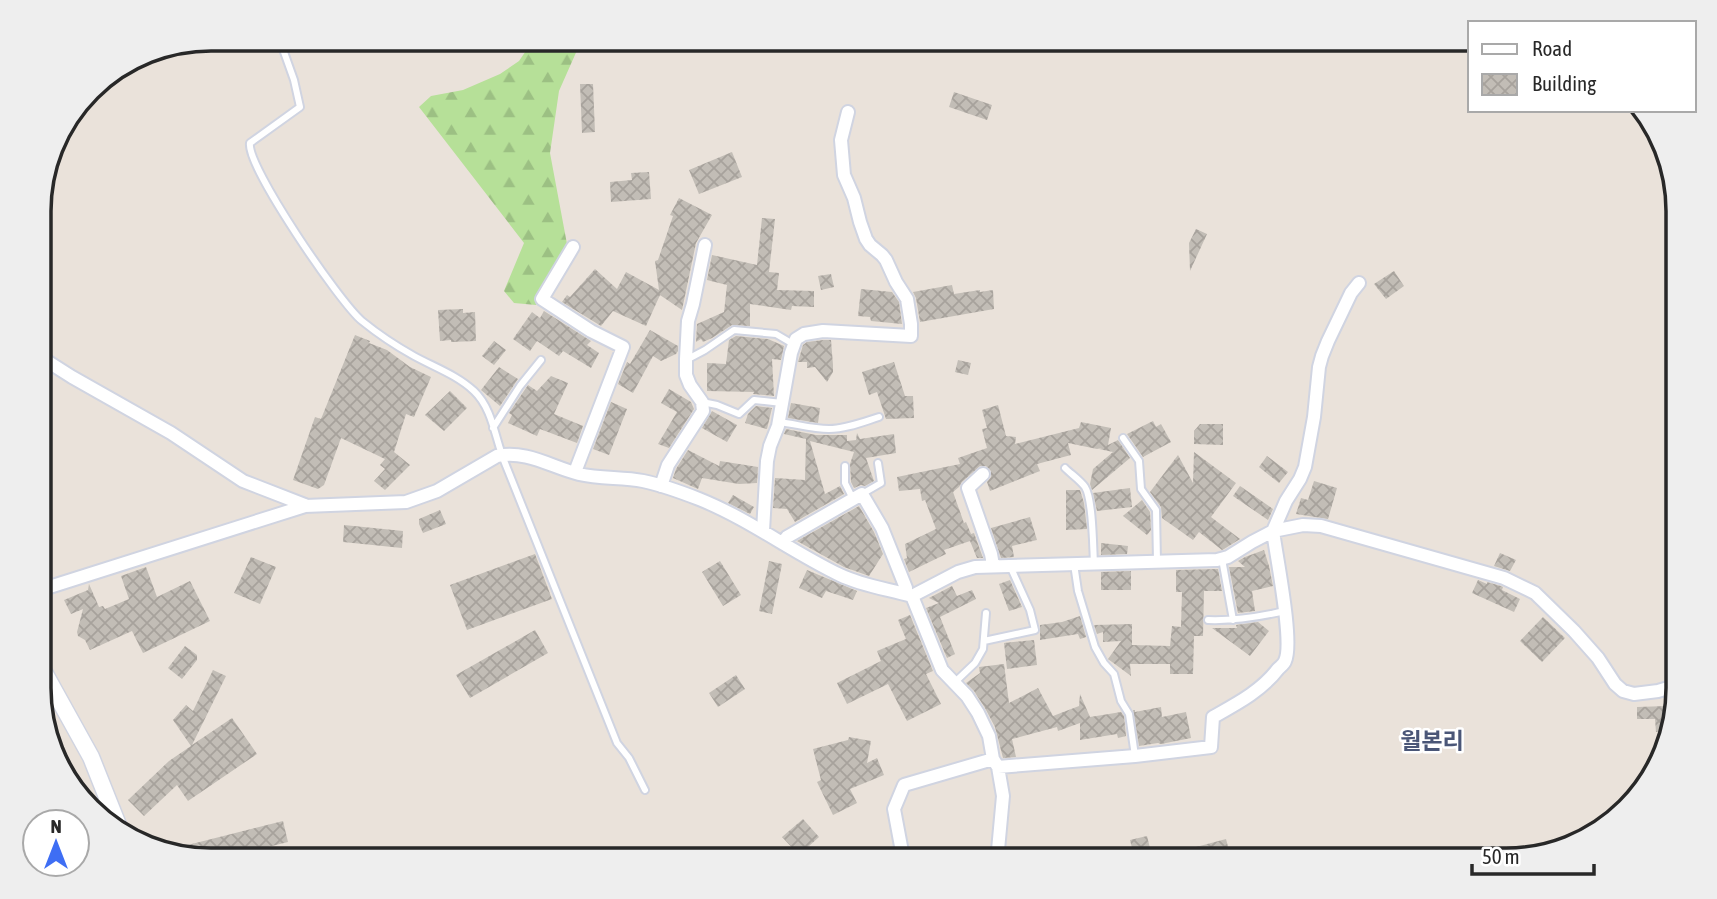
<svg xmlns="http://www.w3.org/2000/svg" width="1717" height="899" viewBox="0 0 1717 899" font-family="'Asap Condensed','Noto Sans KR',sans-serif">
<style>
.forest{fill:url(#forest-firs)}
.building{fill:url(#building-cross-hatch)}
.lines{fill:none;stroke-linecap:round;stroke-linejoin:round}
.service-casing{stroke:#d0d4e1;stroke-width:10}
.minor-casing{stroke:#d0d4e1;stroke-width:16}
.tertiary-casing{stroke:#d0d4e1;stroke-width:19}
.service{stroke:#fff;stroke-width:6}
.minor{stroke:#fff;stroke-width:12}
.tertiary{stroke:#fff;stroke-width:16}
.labels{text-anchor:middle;stroke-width:5;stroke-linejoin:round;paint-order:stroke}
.quarter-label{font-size:23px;font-weight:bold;fill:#4a5677;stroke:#fff}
.rim{fill:none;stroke:#282828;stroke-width:3.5}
</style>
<defs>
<pattern id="forest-firs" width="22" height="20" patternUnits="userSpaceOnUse" patternTransform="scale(1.75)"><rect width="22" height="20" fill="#b6e098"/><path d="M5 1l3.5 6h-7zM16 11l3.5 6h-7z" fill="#9cc083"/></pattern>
<pattern id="building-cross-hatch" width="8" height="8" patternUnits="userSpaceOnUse" patternTransform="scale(1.75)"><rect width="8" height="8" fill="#c2bdb6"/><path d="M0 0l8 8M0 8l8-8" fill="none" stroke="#a7a29c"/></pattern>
</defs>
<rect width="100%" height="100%" fill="#eae2da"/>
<!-- forest -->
<path class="forest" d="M534 39H582L559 91 550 153 567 244 558 266 536 305 514 303 504 291 524 243 419 107 431 96 463 90 500 74 519 61Z"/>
<!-- building -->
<path class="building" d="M580 84H593L595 132 582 133Z
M954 92 992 105 987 120 949 107Z
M732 152 742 177 699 194 689 170Z
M649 172 651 199 611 202 610 182 632 180 631 173Z
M679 198 712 215 696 243 682 310 660 295 646 326 613 311 601 326 562 302 567 295 570 297 595 269 617 289 626 272 659 290 655 261 658 260 673 216 670 215Z
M762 218 775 219 769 272 779 273 777 290 814 291V307L792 306 791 310 750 304V326L732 325 712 338 703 342 701 339 696 342 697 324 724 312 727 285 707 280 712 255 757 265Z
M1196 229 1207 234 1190 271 1189 243Z
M1394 271 1404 286 1386 299 1374 284Z
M831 274 834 287 821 290 818 276Z
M952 285 954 294 980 290V292L993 290 994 309 920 322 916 298 913 292Z
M861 289 892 292 899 302 902 324 871 321 870 317 858 316Z
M463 309V313L475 312 476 341 451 342V340L440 341 438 310Z
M544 311 591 341 587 345 599 353 591 368 563 351 559 356 537 341 530 351 513 339 532 312 540 318Z
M650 330 678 346V351L676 354 661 361 653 356 633 393 618 384 627 362 630 364Z
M355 335 370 341 369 343 387 350 410 367 431 377 414 417 406 414 394 452 410 465 385 490 374 481 385 469 380 465 385 459 341 438 324 485 318 489 293 480 315 417 321 419Z
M736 336 768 339 784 346 781 360 772 359 774 396 753 394 754 392 707 391V363L726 364 729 340Z
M823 340H831L833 365V372L827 382 815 367 807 368V362H798L803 345 807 342Z
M494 341 506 350 494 365 482 356Z
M958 360 971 363 968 375 955 372Z
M894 362 905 396H913L914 418 886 419 877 392 869 395 862 372Z
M499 367 518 379 500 406 481 390Z
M551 376 568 383 554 414 583 426 577 443 540 429 537 436 508 423 512 415 509 413 528 385 537 391Z
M669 389 691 402 694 409 669 448 658 444 677 412 661 403Z
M450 391 467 408 444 431 425 415Z
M611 402 627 409 609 455 593 449Z
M791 403 820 408 818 423 788 418Z
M998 405 1006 436 1016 437 1015 444 1079 428 1081 422 1111 428 1108 445 1118 440 1130 458 1092 490 1090 484 1093 469 1113 452 1099 449 1102 448 1097 449 1068 443 1071 455 1037 464 1040 471 990 491 987 482 991 477V471L986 466H980L962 482 959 487 953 492 964 523 966 522 971 534 974 533 983 558H977L970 541 944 550 946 554 909 572 904 559 907 558 905 544 936 529 925 500 922 501 920 489 899 491 897 477 960 464 958 458 987 448 982 429 987 428 982 410Z
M756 406 772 408 767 429 745 423 748 414Z
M712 411 737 425 727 442 702 428Z
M1153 421 1156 427 1161 424 1171 442 1143 457 1127 434Z
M1200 424H1223V445L1194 444V431Z
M786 429 816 435H847V441L856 440 857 433 860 439 894 434 896 453 866 458 874 481 865 486 861 485 854 488 851 482 850 464 854 452 810 441 825 494 840 486 844 494 795 522 787 509 773 508 775 478 805 480 806 439 784 434Z
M688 450 719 466 720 461 758 467 757 483 739 484 702 478 698 489 673 478 676 469Z
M1194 452 1236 483 1211 517 1240 539 1224 549 1222 550 1199 532 1193 540 1162 518 1161 507 1150 492 1178 455 1193 483Z
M1267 456 1288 472 1279 483 1259 467Z
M1314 481 1337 488 1328 519 1296 514 1301 498 1308 500Z
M1240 486 1273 509 1268 520 1233 496Z
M1130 488 1132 507 1097 511 1093 493Z
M1066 490H1080L1084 503 1087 529 1066 530Z
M733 495 754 507 750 514 728 503Z
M1142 500 1150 512 1151 530 1147 535 1123 516Z
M859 506 874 532 883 554 869 576 844 567 797 541Z
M440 510 446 524 423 533 419 524V519Z
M1030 517 1037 540 1012 546 1014 557 1001 558 991 528Z
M344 525 403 531 402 548 343 542Z
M1101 543 1128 546 1127 554 1101 555Z
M1264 550 1269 566 1273 586 1252 591 1255 611 1238 613 1229 567H1245L1238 561 1245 557Z
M1500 553 1516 560 1510 571 1494 566Z
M535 554 552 599 467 630 450 585Z
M251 557 276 567 260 604 234 593Z
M720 561 741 595 723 606 702 572Z
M769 561 782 564 772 614 759 611Z
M146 567 157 597 190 581 210 621 143 653 132 631 90 650 85 640 78 636 77 632 83 609 71 614 64 600 88 590 89 584 99 607 103 606 105 609 129 599 121 576Z
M1218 569 1222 591H1204L1203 636H1194L1193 674H1170V664H1130L1131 676 1108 659 1121 641 1103 642V632L1097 634 1094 625 1132 624V645L1170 646 1172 626 1181 627 1182 592H1176V570Z
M807 570 857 591 853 600 826 591 822 598 799 588Z
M1131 571V590H1101V572Z
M1010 580 1022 607 1009 611 999 584Z
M1478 580 1487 584V582L1501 586 1503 587 1502 590 1520 599 1514 612 1472 593Z
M952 586 957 596 972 590 976 599 940 617 955 654 947 658 926 608 939 603 929 598Z
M910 615 933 671 926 674 941 704 907 721 888 684 847 704 837 683 881 661 877 651 906 639 898 620Z
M1080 616 1086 637 1080 639 1078 634 1040 640V625L1062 622Z
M1543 617 1565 638 1542 662 1520 641Z
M1258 622 1269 631 1250 656 1212 628H1237L1236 625Z
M535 630 548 653 470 698 456 675Z
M1034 640 1037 665 1007 669 1004 643Z
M185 646 197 655V660L182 679 168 668Z
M1004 664 1009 703 1038 688 1053 716 1079 706 1080 694 1090 717 1121 712 1124 716 1126 736 1118 738 1117 734 1080 740V723L1058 731 1057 727 1012 739 1016 757 1003 758 995 727 985 708 974 691 966 683 980 673 979 667Z
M213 670 226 676 192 745 232 718 257 754 188 801 177 785 144 816 128 800 169 761 191 746 173 720 186 705 193 711Z
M736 675 745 689 718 707 709 693Z
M1667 706 1668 732H1656L1655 719H1637V707Z
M1161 707 1162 717 1186 712 1191 738 1161 744 1158 743 1139 746 1133 710H1135V712Z
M849 737 871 741 867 763 877 758 884 775 850 789 857 803 833 815 817 782 821 780 813 749 848 740Z
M803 819 819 837 799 855 782 837Z
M283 821 288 842 216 860H210L168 850Z
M1147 836 1150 848 1133 852 1130 840Z
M1226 839 1230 854 1205 860H1167L1166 855Z"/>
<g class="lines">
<!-- service casing -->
<g class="service-casing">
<path id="service" d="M279 38 294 80 300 107 250 143C246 166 340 303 362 321 378 334 396 346 414 356 434 367 457 375 474 391 493 409 495 439 505 463 543 556 579 650 617 743L629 758 645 790
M688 359 705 350 734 330 776 334 793 344
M702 402 717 405 739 414 754 400 782 403
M779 422C796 424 812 429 829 429 846 429 863 422 879 417
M493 428 520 386 541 360
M1123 438 1139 461 1141 489 1156 510 1157 561
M845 466V483L853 499
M1065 468C1071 474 1080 480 1085 487 1093 499 1093 548 1094 564
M862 494 881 483 878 463
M1222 559 1233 620
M1074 564 1078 591 1095 647 1104 663 1114 674 1121 701 1129 714 1135 756
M1208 620C1235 621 1259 617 1285 611
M984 641 1035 630 1030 610 1010 566
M954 683 975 663 983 649 986 613"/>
</g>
<!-- minor casing -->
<g class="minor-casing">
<path id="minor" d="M573 247 542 299 591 331 623 347 575 472
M39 356 72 377 171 433 243 481 305 505
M983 474 968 488 991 554 993 565
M661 486 668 465 703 411 702 402 690 385 686 375V359L688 321 693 304 705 245
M763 531 767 461 770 446 778 426 791 353 796 339 804 334 823 331 911 336V324L907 299 896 282 886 260 882 255 870 245 866 239 860 222 854 198 844 175 841 140 848 112
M782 543 787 537 862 494 882 528 906 588 905 594
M40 590 305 506 406 502 437 491 497 456C527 450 551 467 579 474 600 479 622 477 643 481 662 485 681 492 699 499 749 519 792 552 840 575 863 586 888 589 912 596L942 670 967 696 978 713 989 736 993 759 998 767 1135 756 1211 747 1213 717C1238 703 1261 691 1278 669 1281 666 1284 664 1285 661 1294 643 1276 555 1273 531L1303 525 1321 526 1504 578 1535 593 1574 631 1598 658 1615 684 1623 691 1634 694 1658 691 1678 685
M912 596 958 572 975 567 1217 560 1228 557 1252 542 1273 531 1286 501 1300 479 1305 467 1314 417 1319 367 1322 356 1328 341 1351 293 1359 283
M902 860 903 857 894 809 904 785 993 759
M995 860 998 850 1003 796 998 767"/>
</g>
<!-- tertiary casing -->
<g class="tertiary-casing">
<path id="tertiary" d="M40 665 91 757 120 830"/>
</g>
<!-- service -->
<use href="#service" class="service"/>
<!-- minor -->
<use href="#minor" class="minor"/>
<!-- tertiary -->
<use href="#tertiary" class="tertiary"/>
</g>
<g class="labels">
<!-- quarter labels -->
<g class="quarter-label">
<text x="1432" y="749">월본리</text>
</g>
</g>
<!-- crop -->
<path d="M0 0H1717V899H0ZM211 51H1506A160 160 0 0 1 1666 211V688A160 160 0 0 1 1506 848H211A160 160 0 0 1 51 688V211A160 160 0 0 1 211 51Z" fill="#eee" fill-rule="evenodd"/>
<path class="rim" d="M211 51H1506A160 160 0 0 1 1666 211V688A160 160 0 0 1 1506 848H211A160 160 0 0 1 51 688V211A160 160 0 0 1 211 51Z"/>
<!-- legend -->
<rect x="1468" y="21" width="228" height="91" fill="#ffffff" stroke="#a9a9a9" stroke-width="2"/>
<rect x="1482" y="44" width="35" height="10" fill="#ffffff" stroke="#a9a9a9" stroke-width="2"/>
<text x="1532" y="56" font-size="21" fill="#282828">Road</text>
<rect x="1482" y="74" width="35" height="21" fill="url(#building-cross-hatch)" stroke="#a9a9a9" stroke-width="2"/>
<text x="1532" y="91" font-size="21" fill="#282828">Building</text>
<!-- north arrow -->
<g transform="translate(56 843)"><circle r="33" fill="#ffffff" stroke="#a9a9a9" stroke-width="2"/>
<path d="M0-5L12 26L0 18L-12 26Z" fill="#3e6ef4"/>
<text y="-10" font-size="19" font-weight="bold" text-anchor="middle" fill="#282828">N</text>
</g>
<!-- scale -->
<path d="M1472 864v10h122v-10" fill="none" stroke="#282828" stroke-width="3.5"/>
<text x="1482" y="864" font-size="21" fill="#282828" stroke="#ffffff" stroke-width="5" paint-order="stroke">50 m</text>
</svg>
